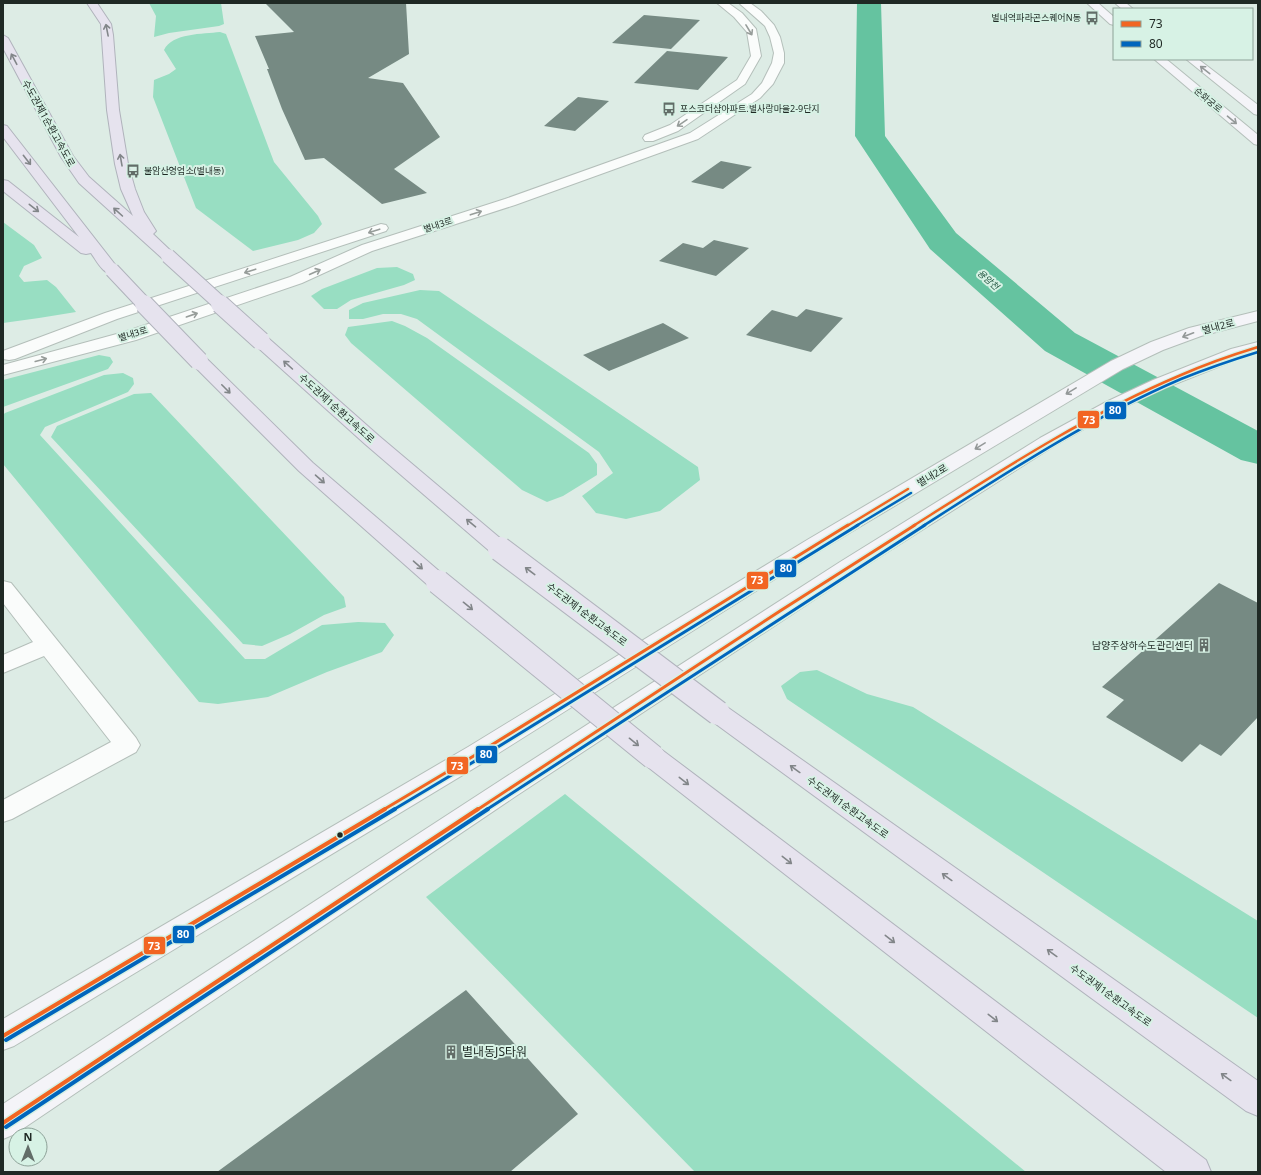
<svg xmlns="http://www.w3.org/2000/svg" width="1261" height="1175" viewBox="0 0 1261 1175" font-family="'Noto Sans','Noto Sans KR',sans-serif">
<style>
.green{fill:#98dec2}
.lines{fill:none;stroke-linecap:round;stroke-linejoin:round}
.river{fill:#65c3a0;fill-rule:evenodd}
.building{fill:#768a83}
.street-casing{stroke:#b4bfba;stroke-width:2}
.secondary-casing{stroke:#b4bfba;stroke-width:2}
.highway-casing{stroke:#b0b3bc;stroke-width:2}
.street{fill:#fafcfb;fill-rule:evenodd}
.secondary{fill:#f4f4f8;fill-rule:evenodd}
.highway{fill:#e6e3ee;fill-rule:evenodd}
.highway-bridge-far2-casing{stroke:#b0b3bc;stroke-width:16;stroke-linecap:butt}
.highway-bridge-far1-casing{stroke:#b0b3bc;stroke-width:20;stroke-linecap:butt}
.highway-bridge-casing{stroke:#b0b3bc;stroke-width:26;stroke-linecap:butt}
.highway-bridge-far2{stroke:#e6e3ee;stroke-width:14}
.highway-bridge-far1{stroke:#e6e3ee;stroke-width:18}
.highway-bridge{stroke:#e6e3ee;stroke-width:24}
.bus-1-far2-casing{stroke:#d7f2e5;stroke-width:5}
.bus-1-far1-casing{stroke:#d7f2e5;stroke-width:6}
.bus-1-casing{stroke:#d7f2e5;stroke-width:7}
.bus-2-far2-casing{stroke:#d7f2e5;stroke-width:5}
.bus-2-far1-casing{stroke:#d7f2e5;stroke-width:6}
.bus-2-casing{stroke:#d7f2e5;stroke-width:7}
.bus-1-far2{stroke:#f26522;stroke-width:2.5}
.bus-1-far1{stroke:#f26522;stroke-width:3}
.bus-1{stroke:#f26522;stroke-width:4}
.bus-2-far2{stroke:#0065bd;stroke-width:2.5}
.bus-2-far1{stroke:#0065bd;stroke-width:3}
.bus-2{stroke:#0065bd;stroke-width:4}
.oneway{stroke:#828689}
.oneway2{stroke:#979d9a}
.oneway3{stroke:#949999}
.bus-dot{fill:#1f2924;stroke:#d7f2e5;stroke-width:1.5}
.labels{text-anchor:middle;stroke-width:4;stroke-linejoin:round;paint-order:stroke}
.far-poi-label{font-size:9px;fill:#1f2924;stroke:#d7f2e5;text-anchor:start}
.far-street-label{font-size:9px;fill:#1f2924;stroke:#d7f2e5}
.far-water-label{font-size:9px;font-style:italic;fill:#21533f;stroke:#d7f2e5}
.street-label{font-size:10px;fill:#1f2924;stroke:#d7f2e5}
.poi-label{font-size:10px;fill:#1f2924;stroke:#d7f2e5;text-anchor:end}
.near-poi-label{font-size:12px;fill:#1f2924;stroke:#d7f2e5;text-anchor:start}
.line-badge{stroke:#d7f2e5;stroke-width:1.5}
.badge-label{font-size:11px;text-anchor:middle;font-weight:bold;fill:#fff}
</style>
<rect width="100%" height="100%" fill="#ddece5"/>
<!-- green -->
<path class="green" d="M149 3H221L224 24 219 26 169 33 154 37 156 16Z
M220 32 226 34 274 162 318 216 322 224 314 233 298 240 253 251 196 208 153 97 154 80 169 74 176 69 164 50C172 33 203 34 220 32Z
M3 222 34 245 42 258 24 266 19 276 24 282 47 280 56 287 76 312 39 318 3 323Z
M397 267 413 274 415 280 404 285 351 300 337 309H324L311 296 322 289 377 268Z
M420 290 439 291 698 467 700 480 660 511 626 519 596 513 582 496 613 473 599 452 417 319 401 314H383L363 319H349V310L363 303Z
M392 321 405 326 427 338 589 453 597 464V475L563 496 547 502 522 490 351 343 345 335 348 327Z
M99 355 110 357 113 362 108 369 3 407V380Z
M123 373 133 378 134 384 128 392 45 427 40 435 245 659H265L322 625 358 622 385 623 394 635 382 652 327 672 268 697 218 704 199 702 3 464V415L5 413 104 375Z
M151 393 344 597 346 607 324 615 290 634 262 646 243 644 51 437 57 426 134 394Z
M817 670 867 694 913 707 1258 921V1018L787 699 781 686 800 672Z
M565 794 1026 1172H695L426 897Z"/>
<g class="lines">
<!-- river -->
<path class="river" d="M857 3H881L885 136 956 233 1075 333 1258 431V464L1241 460 1045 351 930 249 855 136Z"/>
</g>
<!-- building -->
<path class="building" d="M265 3H406L409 54 368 78 403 83 440 137 394 169 427 193 382 204 324 158 305 160 282 109 267 69H269L255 36 294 32Z
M644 15 700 20 671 49 612 43Z
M667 51 728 57 698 90 634 83Z
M578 97 609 101 575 131 544 126Z
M721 161 752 167 723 189 691 182Z
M714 240 749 248 716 276 659 261 683 243 703 248Z
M806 309 843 318 811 352 746 335 772 310 797 317Z
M663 323 689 338 609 371 583 355Z
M1219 583 1258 603V717L1221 756 1200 744 1182 762 1106 717 1124 700 1102 687Z
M466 990 578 1114 510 1172H217Z"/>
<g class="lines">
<!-- street casing -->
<g class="street-casing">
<path id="street" d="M717 3H728L742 13 756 29 761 56 745 84 678 131 653 141H645L643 138 645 135 670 125 737 80 751 56 747 32 734 17Z
M739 3H750L761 11 774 25 780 37 784 53V63L773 84 760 98 698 139 515 205 372 251 302 283 136 340 3 375V365L124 332 290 277 362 245 505 199 690 133 752 94 762 83 772 63 774 53 770 37 765 26Z
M381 224 386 225 388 228 386 231 117 319 15 359 9 360 3 359V351L105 313Z
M3 581 11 583 136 738 140 745 136 752 12 819 3 822V800L111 742 44 656 3 673V655L33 642 3 603Z"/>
</g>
<!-- secondary casing -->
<g class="secondary-casing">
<path id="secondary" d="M1087 3H1098L1114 17V25L1110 24Z
M1115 3H1126L1133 9H1122Z
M1154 59H1166L1258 135V145L1254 144Z
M1186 59H1198L1258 105V115L1254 114Z
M1258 311V321L1201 336 1163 350 1123 369 821 550 486 761 14 1046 3 1050V1019L468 747 807 540 1111 361 1151 342 1189 328Z
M1258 342V352L1243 357 1165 388 1118 410 1054 446 856 572 516 796 15 1134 3 1139V1104L498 782 840 562 1040 438 1106 402 1153 380 1231 349Z"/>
</g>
<!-- highway casing -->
<g class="highway-casing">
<path id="highway" d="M87 3H97L111 24 113 35 119 110 128 164 135 189 144 212 156 231 153 234 173 253 176 256 173 259 168 261 163 259 79 183 61 157 3 48V35L8 38 73 156 89 177 133 216 121 189 115 164 107 110 101 24Z
M3 125 7 126 117 267 120 270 117 273C104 277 98 263 91 253L86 254 81 253 3 191V180L8 181 79 237 3 137Z
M261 336 267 337 379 436 507 544 511 549 507 554 500 556 493 554 365 444 255 345 253 341 255 337Z
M199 356 205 357 313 463 446 577 449 582 446 587 438 589 430 587 299 471 193 365 190 361 193 357Z
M718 704 727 707 1258 1081V1116L1246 1111 709 719 706 713 709 707Z
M653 747 662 750 1206 1160 1211 1172H1166L644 764 640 757 644 750Z"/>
</g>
<!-- street -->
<use href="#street" class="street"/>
<!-- secondary -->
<use href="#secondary" class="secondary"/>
<!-- highway -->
<use href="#highway" class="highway"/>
<!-- highway-bridge-far2 casing -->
<g class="highway-bridge-far2-casing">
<path id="highway-bridge-far2" d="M168 256 222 305
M112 270 145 305"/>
</g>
<!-- highway-bridge-far1 casing -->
<g class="highway-bridge-far1-casing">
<path id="highway-bridge-far1" d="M144 304 199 361
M220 304 261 341"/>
</g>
<!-- highway-bridge casing -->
<g class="highway-bridge-casing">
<path id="highway-bridge" d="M500 549 718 713
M438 582 653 757"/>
</g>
<!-- highway-bridge-far2 -->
<use href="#highway-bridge-far2" class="highway-bridge-far2"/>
<!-- highway-bridge-far1 -->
<use href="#highway-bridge-far1" class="highway-bridge-far1"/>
<!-- highway-bridge -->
<use href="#highway-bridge" class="highway-bridge"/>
<!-- bus-1-far2 casing -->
<g class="bus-1-far2-casing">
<path id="bus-1-far2" d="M847 526 908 489
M913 526C1000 471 1086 415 1181 375 1206 364 1232 355 1258 347"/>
</g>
<!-- bus-1-far1 casing -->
<g class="bus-1-far1-casing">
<path id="bus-1-far1" d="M383 810 477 754 848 525
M477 810 780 611 915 525"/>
</g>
<!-- bus-1 casing -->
<g class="bus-1-casing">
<path id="bus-1" d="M3 1036 385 809
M3 1123 478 809"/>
</g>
<!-- bus-2-far2 casing -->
<g class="bus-2-far2-casing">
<path id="bus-2-far2" d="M856 526 911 493
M923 526C1006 473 1090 418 1181 379 1206 369 1232 360 1258 352"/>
</g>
<!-- bus-2-far1 casing -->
<g class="bus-2-far1-casing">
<path id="bus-2-far1" d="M393 810 480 758 858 525
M486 810 925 525"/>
</g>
<!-- bus-2 casing -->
<g class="bus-2-casing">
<path id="bus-2" d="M6 1040 395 809
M6 1127 488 809"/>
</g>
<!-- bus-1-far2 -->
<use href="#bus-1-far2" class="bus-1-far2"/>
<!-- bus-1-far1 -->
<use href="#bus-1-far1" class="bus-1-far1"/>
<!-- bus-1 -->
<use href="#bus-1" class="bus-1"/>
<!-- bus-2-far2 -->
<use href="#bus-2-far2" class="bus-2-far2"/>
<!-- bus-2-far1 -->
<use href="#bus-2-far1" class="bus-2-far1"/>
<!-- bus-2 -->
<use href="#bus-2" class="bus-2"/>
</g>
<!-- one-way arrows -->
<defs><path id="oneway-shaft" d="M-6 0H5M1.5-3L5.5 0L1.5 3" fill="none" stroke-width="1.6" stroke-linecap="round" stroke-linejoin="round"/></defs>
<g class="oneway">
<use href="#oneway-shaft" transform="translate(107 30) rotate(-101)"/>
<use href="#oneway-shaft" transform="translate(14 59) rotate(-118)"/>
<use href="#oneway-shaft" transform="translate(27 160) rotate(52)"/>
<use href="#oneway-shaft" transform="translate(121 160) rotate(-100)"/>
<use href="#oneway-shaft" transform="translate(34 208) rotate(38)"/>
<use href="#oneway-shaft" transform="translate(118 212) rotate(-138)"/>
<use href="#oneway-shaft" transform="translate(288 365) rotate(-138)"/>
<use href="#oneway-shaft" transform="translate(226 389) rotate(45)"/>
<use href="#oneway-shaft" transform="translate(320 479) rotate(41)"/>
<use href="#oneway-shaft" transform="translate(471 523) rotate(-140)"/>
<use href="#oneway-shaft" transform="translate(418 565) rotate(41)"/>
<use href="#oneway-shaft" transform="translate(530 571) rotate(-143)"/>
<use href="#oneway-shaft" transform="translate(468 606) rotate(39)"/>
<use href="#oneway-shaft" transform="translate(634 742) rotate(39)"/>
<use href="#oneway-shaft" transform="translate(795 769) rotate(-144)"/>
<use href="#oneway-shaft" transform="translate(684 781) rotate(38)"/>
<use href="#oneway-shaft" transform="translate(787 860) rotate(38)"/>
<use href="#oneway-shaft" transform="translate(947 877) rotate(-144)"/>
<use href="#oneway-shaft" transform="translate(890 939) rotate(38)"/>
<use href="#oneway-shaft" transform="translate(1052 953) rotate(-144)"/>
<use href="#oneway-shaft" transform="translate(993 1018) rotate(38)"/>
<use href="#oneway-shaft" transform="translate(1226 1077) rotate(-144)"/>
</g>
<g class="oneway2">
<use href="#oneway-shaft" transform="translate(749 30) rotate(59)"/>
<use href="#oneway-shaft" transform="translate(682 123) rotate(146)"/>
<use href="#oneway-shaft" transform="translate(476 213) rotate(-18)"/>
<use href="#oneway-shaft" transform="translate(374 231) rotate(162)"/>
<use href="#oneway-shaft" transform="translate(250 271) rotate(162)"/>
<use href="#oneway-shaft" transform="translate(315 272) rotate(-24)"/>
<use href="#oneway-shaft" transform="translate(192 315) rotate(-19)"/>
<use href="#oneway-shaft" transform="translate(41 360) rotate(-15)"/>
</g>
<g class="oneway3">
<use href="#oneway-shaft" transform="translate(1205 70) rotate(-142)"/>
<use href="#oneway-shaft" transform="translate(1232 120) rotate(40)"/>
<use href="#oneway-shaft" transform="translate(1188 335) rotate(159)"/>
<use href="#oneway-shaft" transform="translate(1071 391) rotate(149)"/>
<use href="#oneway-shaft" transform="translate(980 446) rotate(149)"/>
</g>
<!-- icons -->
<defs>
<g id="bus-bare" transform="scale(1.08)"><path d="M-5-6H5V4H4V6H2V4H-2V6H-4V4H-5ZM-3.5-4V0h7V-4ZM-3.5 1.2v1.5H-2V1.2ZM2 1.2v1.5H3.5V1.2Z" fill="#626d68" stroke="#d7f2e5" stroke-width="2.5" paint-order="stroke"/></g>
<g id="building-bare" transform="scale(1.08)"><path d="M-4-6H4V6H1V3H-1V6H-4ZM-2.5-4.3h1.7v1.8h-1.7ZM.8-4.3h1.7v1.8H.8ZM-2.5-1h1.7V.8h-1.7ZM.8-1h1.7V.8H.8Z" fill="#626d68" stroke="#d7f2e5" stroke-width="2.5" paint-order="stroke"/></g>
</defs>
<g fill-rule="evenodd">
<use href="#bus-bare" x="1092" y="18"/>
<use href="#bus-bare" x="669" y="109"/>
<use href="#bus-bare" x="133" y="171"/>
<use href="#building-bare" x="1204" y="645"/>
<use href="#building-bare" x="451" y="1052"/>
</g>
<!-- markers -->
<circle class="bus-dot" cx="340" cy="835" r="3.5"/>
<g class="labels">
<!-- far-poi labels -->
<g class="far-poi-label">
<text x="1081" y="21" text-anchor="end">별내역파라곤스퀘어N동</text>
<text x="680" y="112">포스코더샵아파트.별사랑마을2-9단지</text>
<text x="144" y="174">불암산영업소(별내동)</text>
</g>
<!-- far-street labels -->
<g class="far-street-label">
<text transform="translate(1208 100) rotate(40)" y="3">순화궁로</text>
<text transform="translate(438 225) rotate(-18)" y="3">별내3로</text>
<text transform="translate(133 334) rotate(-17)" y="3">별내3로</text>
</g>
<!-- far-water labels -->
<g class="far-water-label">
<text transform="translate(988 280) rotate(41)" y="3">용암천</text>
</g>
<!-- street labels -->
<g class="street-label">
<text transform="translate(49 123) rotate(61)" y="4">수도권제1순환고속도로</text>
<text transform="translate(1218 326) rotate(-15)" y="4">별내2로</text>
<text transform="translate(337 408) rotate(42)" y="4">수도권제1순환고속도로</text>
<text transform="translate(932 475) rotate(-31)" y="4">별내2로</text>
<text transform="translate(587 614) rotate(37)" y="4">수도권제1순환고속도로</text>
<text transform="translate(848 807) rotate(36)" y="4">수도권제1순환고속도로</text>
<text transform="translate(1111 995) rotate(36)" y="4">수도권제1순환고속도로</text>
</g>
<!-- poi labels -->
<g class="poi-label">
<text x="1193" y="649">남양주상하수도관리센터</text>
</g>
<!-- near-poi labels -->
<g class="near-poi-label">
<text x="462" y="1056">별내동JS타워</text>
</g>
</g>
<g class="line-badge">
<rect x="1104" y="401" width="23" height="19" rx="4" fill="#0065bd"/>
<rect x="1077" y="410" width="23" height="19" rx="4" fill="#f26522"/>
<rect x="774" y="559" width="23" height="19" rx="4" fill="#0065bd"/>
<rect x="746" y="571" width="23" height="19" rx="4" fill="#f26522"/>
<rect x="475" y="745" width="23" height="19" rx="4" fill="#0065bd"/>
<rect x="446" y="756" width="23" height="19" rx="4" fill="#f26522"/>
<rect x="172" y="925" width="23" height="19" rx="4" fill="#0065bd"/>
<rect x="143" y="936" width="23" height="19" rx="4" fill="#f26522"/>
</g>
<g class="badge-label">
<text x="1115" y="414">80</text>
<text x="1089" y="424">73</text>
<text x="786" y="572">80</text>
<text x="757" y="584">73</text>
<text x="486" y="758">80</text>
<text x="457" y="770">73</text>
<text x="183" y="938">80</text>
<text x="154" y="950">73</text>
</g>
<!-- border -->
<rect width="1261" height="1175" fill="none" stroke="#1f2924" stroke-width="8"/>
<!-- legend -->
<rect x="1113" y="8" width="140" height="52" fill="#d7f2e5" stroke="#8da298"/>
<rect x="1121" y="21" width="20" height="6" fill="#f26522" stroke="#8da298"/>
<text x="1149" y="28" font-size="12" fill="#1f2924">73</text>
<rect x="1121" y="41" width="20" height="6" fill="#0065bd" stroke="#8da298"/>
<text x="1149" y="48" font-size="12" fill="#1f2924">80</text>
<!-- north arrow -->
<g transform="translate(28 1147)"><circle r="19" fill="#d7f2e5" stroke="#8da298"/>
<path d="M0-3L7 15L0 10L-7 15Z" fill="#626d68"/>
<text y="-6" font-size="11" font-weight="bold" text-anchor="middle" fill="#1f2924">N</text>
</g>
</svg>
